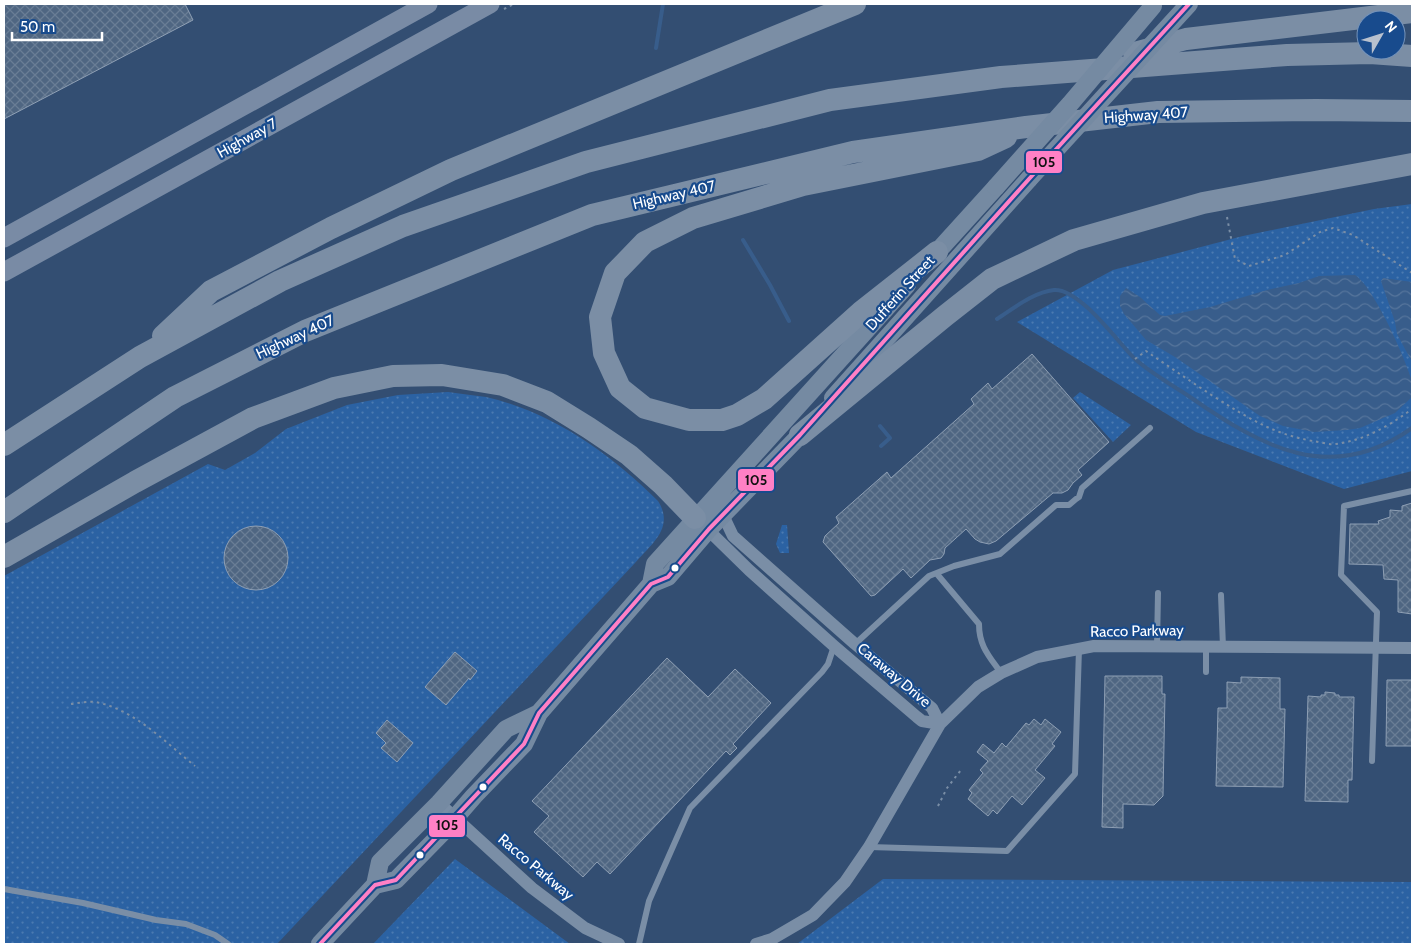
<svg xmlns="http://www.w3.org/2000/svg" width="1416" height="948" viewBox="0 0 1416 948" font-family="Cabin,sans-serif">
<style>
.green{fill:url(#green-dots)}
.water{fill:url(#water-waves)}
.lines{fill:none;stroke-linecap:round;stroke-linejoin:round}
.stream{stroke:#385d8b;stroke-width:4}
.building{fill:url(#building-cross-hatch);stroke:#8e9fb4}
.path{stroke:#7a8ea6;stroke-width:2;stroke-dasharray:2.5 4;stroke-linecap:butt}
.lane{stroke:#7a8ea6;stroke-width:6}
.street{stroke:#7a8ea6;stroke-width:12}
.secondary{stroke:#758aa2;stroke-width:18}
.primary{stroke:#798ba5;stroke-width:19}
.highway{stroke:#7b8ea5;stroke-width:22}
.secondary-bridge{stroke:#758aa2;stroke-width:18}
.bus-1-casing{stroke:#184b8d;stroke-width:8}
.bus-1{stroke:#ff80c5;stroke-width:4}
.bus-dot{fill:#fff;stroke:#184b8d;stroke-width:2}
.labels{text-anchor:middle;stroke-width:4.5;stroke-linejoin:round;paint-order:stroke}
.street-label{font-size:15px;fill:#fff;stroke:#184b8d}
.line-badge{stroke:#184b8d;stroke-width:2}
.pale-badge-label{font-size:14px;text-anchor:middle;font-weight:bold;fill:#111}
</style>
<defs>
<pattern id="green-dots" width="8" height="8" patternUnits="userSpaceOnUse" patternTransform="scale(1.25)"><rect width="8" height="8" fill="#2b62a3"/><path d="M2 2h.1M6 6h.1" fill="none" stroke="#4b7ab1" stroke-width="1.8" stroke-linecap="round"/></pattern>
<pattern id="water-waves" width="16" height="10" patternUnits="userSpaceOnUse" patternTransform="scale(1.25)"><rect width="16" height="10" fill="#385d8b"/><path d="M0 5q4-4 8 0t8 0" fill="none" stroke="#56759c"/></pattern>
<pattern id="building-cross-hatch" width="8" height="8" patternUnits="userSpaceOnUse" patternTransform="scale(1.25)"><rect width="8" height="8" fill="#4f6682"/><path d="M0 0l8 8M0 8l8-8" fill="none" stroke="#697d95"/></pattern>
</defs>
<rect width="100%" height="100%" fill="#334e72"/>
<!-- green -->
<path class="green" d="M1412 204V471L1344 489 1196 432 1017 322 1113 270 1243 236 1374 209Z
M448 392C460 394 473 395 486 397 552 412 611 454 658 501 675 528 651 544 635 563L277 944H4V576L208 464 225 470 255 453 286 429 347 405 398 395Z
M1080 392 1131 425 1113 442 1073 398Z
M782 525H787L789 553H780L776 544Z
M455 859 570 944H373Z
M883 879 1412 882V944H797Z"/>
<!-- water -->
<path class="water" d="M1355 275C1373 286 1404 355 1411 378 1413 384 1412 391 1412 397L1395 413 1360 428 1347 430 1314 432 1283 426 1260 416 1175 357 1146 340 1124 314 1120 306V296L1126 288 1140 297 1160 315 1165 316 1210 307 1267 290 1299 283 1319 276Z
M1383 278 1412 282V362L1397 334 1395 322 1381 281Z"/>
<g class="lines">
<!-- stream -->
<path class="stream" d="M656 48 663 4
M743 240 770 285 789 321
M997 319C1014 308 1034 292 1054 290 1079 288 1117 341 1134 358 1149 372 1172 385 1190 397 1262 447 1331 486 1412 428
M880 426 890 438 881 446"/>
</g>
<!-- building -->
<path class="building" d="M4 4H185L193 20 4 119Z
M1032 354 1109 442 1078 470 1082 475 1073 483 1068 490 1062 493H1053L996 541 989 544 980 542 975 539 966 529 945 548 944 554 941 558 930 560 911 578 903 569 875 595 871 596 823 542 825 536 839 523 836 517 887 472 891 478 974 404 971 399 988 383 992 389Z
M1412 503V614L1398 612V580L1384 579 1383 565 1349 564 1350 524H1379L1378 521 1390 517V510L1402 511V506Z
M224 558a32 32 0 1 1 64 0a32 32 0 1 1-64 0Z
M455 652 477 671 470 680 469 678 446 705 425 687Z
M667 658 708 697 735 669 771 703 733 744 737 748 730 755 726 751 610 874 597 862 583 877 534 832 549 816 532 801Z
M1105 676H1162V694H1165L1163 796 1154 805 1123 804V828L1102 827Z
M1241 677 1280 678V709H1285L1283 787 1216 786 1218 708H1227V682L1241 683Z
M1387 680H1412V746H1386Z
M1325 692 1335 693V695H1339V697H1354L1352 780H1348V802L1305 801 1308 696 1321 697V695H1325Z
M1034 719 1041 725 1045 719 1061 732 1052 744 1055 746 1035 770 1045 778 1022 805 1012 796 997 814 993 810 988 816 968 799 972 793 969 790 983 773 980 770 988 761 977 752 983 744 994 753 1002 743 1006 747 1026 723 1029 725Z
M387 720 413 743 397 762 381 748 386 743 376 733Z"/>
<g class="lines">
<!-- path -->
<path class="path" d="M504 9 514 4
M1227 217 1235 259 1249 266 1285 255 1320 232 1333 228 1353 235 1412 273
M1135 359 1146 351C1168 366 1190 381 1213 396 1247 417 1272 434 1313 441 1320 442 1329 445 1336 444 1365 440 1389 426 1412 409
M71 704C79 703 87 701 95 702 134 709 165 742 195 766
M938 806 947 788 961 770"/>
<!-- lane -->
<path class="lane" d="M937 574 979 624C979 646 989 656 1001 673
M1221 595 1223 647
M855 644 929 576 954 566 1000 554 1056 505H1069L1076 499 1079 497 1082 488 1150 428
M1157 646 1158 593
M1206 672V647
M1372 761 1377 612 1341 575 1344 506 1412 491
M869 847 1007 851 1075 774 1079 649
M4 889 83 903 156 920 186 924 215 935 228 944
M639 944 649 901 690 808 822 672 828 664 834 646"/>
<!-- street -->
<path class="street" d="M723 515 733 536 855 644 932 708 940 724
M703 525 749 570 834 646 917 717 922 721 940 724
M439 803 532 888 585 928 619 944
M756 944 772 939 813 915 845 882 869 847 940 724 978 687 1001 673 1037 657 1094 646 1412 648"/>
<!-- secondary -->
<path class="secondary" d="M928 262 996 187
M833 398 1029 179
M651 584 655 564 907 285
M375 885 396 880 441 834 474 796 524 744 539 713 651 584 668 577 709 529 808 427
M320 944 375 885 380 862 439 803 506 729 539 713"/>
<!-- primary -->
<path class="primary" d="M4 238 428 4
M4 272 490 4"/>
<!-- highway -->
<path class="highway" d="M1134 53 1186 39 1412 12
M937 252 861 312 764 399 737 415 722 420H689L645 408 620 388 604 353 600 317 615 273 645 242 693 218 803 185 978 150 1006 137
M163 336 211 291 331 228 451 170 855 4
M800 435 945 316 992 279 1074 240 1203 203 1412 164
M4 445 140 357 280 281 403 226 586 162 830 100 1001 77 1287 55 1370 53 1412 56
M4 512 175 397 305 331 592 215 853 152 1026 127 1158 112 1316 110 1412 111
M4 557 135 482 253 418 334 388 393 376 442 375 503 385 547 402 589 428 629 455 663 485 695 518"/>
<!-- secondary-bridge -->
<path class="secondary-bridge" d="M1029 179 1189 4
M996 187 1070 104 1153 6"/>
<!-- bus-1 casing -->
<g class="bus-1-casing">
<path id="bus-1" d="M320 944 375 885 396 880 524 744 539 713 651 584 668 577 709 529 800 435 1029 179 1189 4"/>
</g>
<!-- bus-1 -->
<use href="#bus-1" class="bus-1"/>
</g>
<!-- markers -->
<g class="bus-dot">
<circle cx="675" cy="568" r="4.5"/>
<circle cx="483" cy="787" r="4.5"/>
<circle cx="420" cy="855" r="4.5"/>
</g>
<g class="labels">
<!-- street labels -->
<g class="street-label">
<text transform="translate(1146 115) rotate(-4)" y="5">Highway 407</text>
<text transform="translate(247 138) rotate(-29)" y="5">Highway 7</text>
<text transform="translate(674 195) rotate(-13)" y="5">Highway 407</text>
<text transform="translate(900 293) rotate(-48)" y="5">Dufferin Street</text>
<text transform="translate(295 337) rotate(-25)" y="5">Highway 407</text>
<text transform="translate(1137 631) rotate(-1)" y="5">Racco Parkway</text>
<text transform="translate(894 675) rotate(40)" y="5">Caraway Drive</text>
<text transform="translate(536 867) rotate(40)" y="5">Racco Parkway</text>
</g>
</g>
<g class="line-badge">
<rect x="1025" y="150" width="38" height="24" rx="5" fill="#ff80c5"/>
<rect x="737" y="468" width="38" height="24" rx="5" fill="#ff80c5"/>
<rect x="428" y="814" width="38" height="24" rx="5" fill="#ff80c5"/>
</g>
<g class="pale-badge-label">
<text x="1044" y="167">105</text>
<text x="756" y="485">105</text>
<text x="447" y="830">105</text>
</g>
<!-- border -->
<rect width="1416" height="948" fill="none" stroke="#ffffff" stroke-width="10"/>
<!-- north arrow -->
<g transform="translate(1381 35) rotate(51)"><circle r="24" fill="#184b8d" stroke="#7493bb"/>
<path d="M0-4L9 19L0 12L-9 19Z" fill="#b8c1ce"/>
<text y="-8" font-size="14" font-weight="bold" text-anchor="middle" fill="#ffffff">N</text>
</g>
<!-- scale -->
<path d="M12 32v8h90v-8" fill="none" stroke="#ffffff" stroke-width="2.5"/>
<text x="20" y="32" font-size="15" fill="#ffffff" stroke="#184b8d" stroke-width="4" paint-order="stroke">50 m</text>
</svg>
